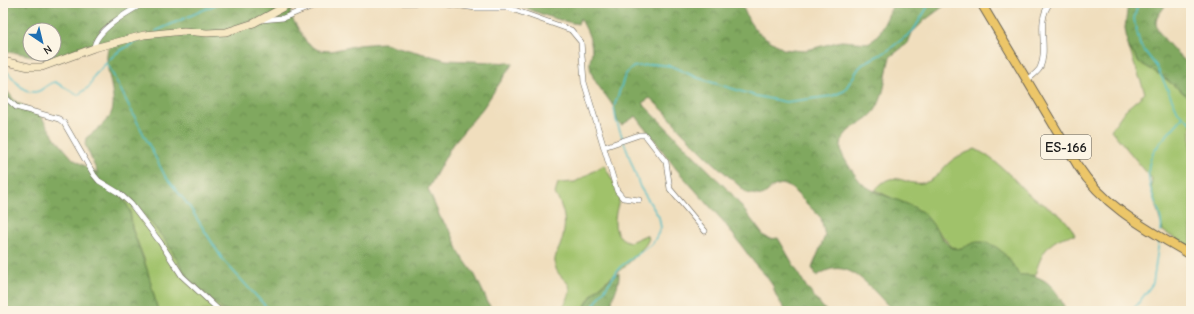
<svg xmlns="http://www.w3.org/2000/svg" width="1194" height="314" viewBox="0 0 1194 314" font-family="'Comic Neue',sans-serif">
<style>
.grass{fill:#a0c26b;stroke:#5e6f44}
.forest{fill:url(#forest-crowns);stroke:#4e623e;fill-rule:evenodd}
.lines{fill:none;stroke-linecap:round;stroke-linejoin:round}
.stream{stroke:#51bfc8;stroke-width:1.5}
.street-casing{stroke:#666054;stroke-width:6}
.secondary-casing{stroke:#666054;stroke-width:8}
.primary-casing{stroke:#666054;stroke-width:10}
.street{stroke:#fff;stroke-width:5}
.secondary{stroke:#f7e8c3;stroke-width:7}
.primary{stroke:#ecc669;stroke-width:8}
.labels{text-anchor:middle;stroke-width:3.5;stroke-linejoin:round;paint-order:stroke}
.shield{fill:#fcf5e5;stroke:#5f5d58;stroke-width:1}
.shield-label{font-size:14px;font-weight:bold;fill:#1c1c1c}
</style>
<defs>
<pattern id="forest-crowns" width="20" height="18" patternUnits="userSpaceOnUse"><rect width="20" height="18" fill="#80a85f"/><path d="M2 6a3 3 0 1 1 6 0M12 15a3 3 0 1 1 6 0" fill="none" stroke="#68884e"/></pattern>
</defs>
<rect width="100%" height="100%" fill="#fcf5e5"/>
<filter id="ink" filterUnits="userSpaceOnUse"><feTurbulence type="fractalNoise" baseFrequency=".025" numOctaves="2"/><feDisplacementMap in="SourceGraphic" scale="8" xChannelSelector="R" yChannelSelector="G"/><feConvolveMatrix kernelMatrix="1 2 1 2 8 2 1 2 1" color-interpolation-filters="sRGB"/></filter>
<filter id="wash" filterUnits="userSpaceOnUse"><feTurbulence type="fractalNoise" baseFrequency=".012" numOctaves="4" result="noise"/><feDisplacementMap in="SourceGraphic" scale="16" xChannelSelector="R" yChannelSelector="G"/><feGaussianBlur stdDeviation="0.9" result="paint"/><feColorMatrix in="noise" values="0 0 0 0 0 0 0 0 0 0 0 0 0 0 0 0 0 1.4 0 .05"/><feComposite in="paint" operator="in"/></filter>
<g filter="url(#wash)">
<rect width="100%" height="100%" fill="#f0debd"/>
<!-- grass -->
<path class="grass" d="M1128 46 1139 62 1162 76 1191 99V248L1163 231 1151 188 1152 179 1111 130 1125 110 1145 93Z
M975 149C988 155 1001 166 1012 177 1018 183 1024 191 1032 197 1049 208 1066 215 1075 235 1050 237 1041 253 1035 275L1019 276 1014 267 968 246 958 249 952 247 921 212 875 190C895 167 902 186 923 183 936 181 941 169 950 162 956 156 967 153 975 149Z
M604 165 621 195C616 210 607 236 630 242L646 235 649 238C647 244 644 247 640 251 622 274 593 283 583 311H569L562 308C583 278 556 284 555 263 554 257 558 251 560 246 567 226 566 212 555 194L558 183 575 182Z
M113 188 139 208 168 244 189 280 224 311H158L144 259 132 228 130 211Z"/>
<!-- forest -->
<path class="forest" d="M3 3H293L290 15 307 43 318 50 331 51 358 45 383 43 446 60 513 63 483 108 452 145 428 189 440 217 451 232 460 254 475 275 492 311H224L189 280 168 244 139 208 116 190 124 199 130 211 132 228 148 272 158 311H3V86L15 101 40 115 55 138 73 159 98 174 85 144 86 138C94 132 109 121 112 111 118 92 98 56 112 42H98L57 61 13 52 3 53ZM30 30H54V54H30Z
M516 3H741L749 21 757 32 783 49 803 51 841 41 870 43 880 32 894 3H948L925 20 912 33 908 43 890 57C885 75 886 92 876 109 866 126 839 126 841 150 842 156 846 161 849 166 853 172 859 181 864 185 881 197 905 200 922 212 934 222 939 238 951 247 961 253 970 241 980 242 999 242 1011 261 1019 275 1045 273 1057 289 1066 311H894C872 292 850 252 817 276L812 268 825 236 821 218 791 188 782 184 774 186 762 196 747 193 705 155 682 132 665 112 650 98 642 103 731 193 764 236 770 239 778 238 807 288 826 311H786L776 296 773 286 766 276 755 264 723 221 677 170 636 116 622 125C614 121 617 113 613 106 606 94 591 81 590 66 589 61 592 55 592 50 591 38 586 28 580 18L578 24C556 20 536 13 516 3Z
M1128 3H1166C1164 10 1156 15 1156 23 1156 35 1183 58 1191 67V99L1162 76 1139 62 1128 46 1125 28Z
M619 273C620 287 611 297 610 311H583C590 293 603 283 619 273Z"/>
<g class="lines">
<!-- stream -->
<path class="stream" d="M1138 3 1134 19 1140 45 1157 67 1178 112 1191 123
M156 31 219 3
M107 63 165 176 189 206 223 260 270 311
M3 68C14 76 22 97 39 91 45 88 49 83 55 82L78 95 90 86 94 76 115 54 138 40
M623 139 616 120 614 107 625 75 633 67 654 64 671 66 698 78 756 96 786 102 832 96 844 91 859 68 864 63 887 51 913 31 930 3
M1161 231C1163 221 1158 209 1154 199 1138 156 1158 147 1183 117
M590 311 620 267 653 243 661 228 659 217 640 187 624 142
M1130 311 1137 305 1153 283 1159 241"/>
</g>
</g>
<g filter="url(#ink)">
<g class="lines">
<!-- street casing -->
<g class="street-casing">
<path id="street" d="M403 3H416
M439 3 476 8H509L571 30 581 42 584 82 617 191 623 198 639 200
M261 20 283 18 320 3
M94 48C95 30 130 11 144 3
M1026 81C1031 77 1037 73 1040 68 1049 47 1035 22 1050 3
M3 95 16 107 59 119 64 123 94 175 99 181 119 193 131 204 160 242 182 276 220 311
M604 147 639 135H645L666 162 670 189 705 231"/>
</g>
<!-- secondary casing -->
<g class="secondary-casing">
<path id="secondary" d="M3 61 29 67H42L94 48 144 35 184 31 207 33 226 32 254 23 291 3"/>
</g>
<!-- primary casing -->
<g class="primary-casing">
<path id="primary" d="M981 3 1078 166C1105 208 1149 230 1191 255"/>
</g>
<!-- street -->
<use href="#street" class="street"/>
<!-- secondary -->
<use href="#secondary" class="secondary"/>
<!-- primary -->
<use href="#primary" class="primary"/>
</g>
</g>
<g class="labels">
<!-- shield labels -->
<rect class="shield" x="1041" y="135" width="50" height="24" rx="3"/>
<g class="shield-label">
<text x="1066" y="152">ES-166</text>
</g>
</g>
<!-- margin -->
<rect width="1194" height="314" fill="none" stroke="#fcf5e5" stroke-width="16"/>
<!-- north arrow -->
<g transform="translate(42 42) rotate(145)"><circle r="19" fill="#fcf5e5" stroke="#a29e95"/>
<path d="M0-3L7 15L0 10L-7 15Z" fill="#1f6fb2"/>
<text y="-6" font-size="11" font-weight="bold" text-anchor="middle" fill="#1c1c1c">N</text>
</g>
</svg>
